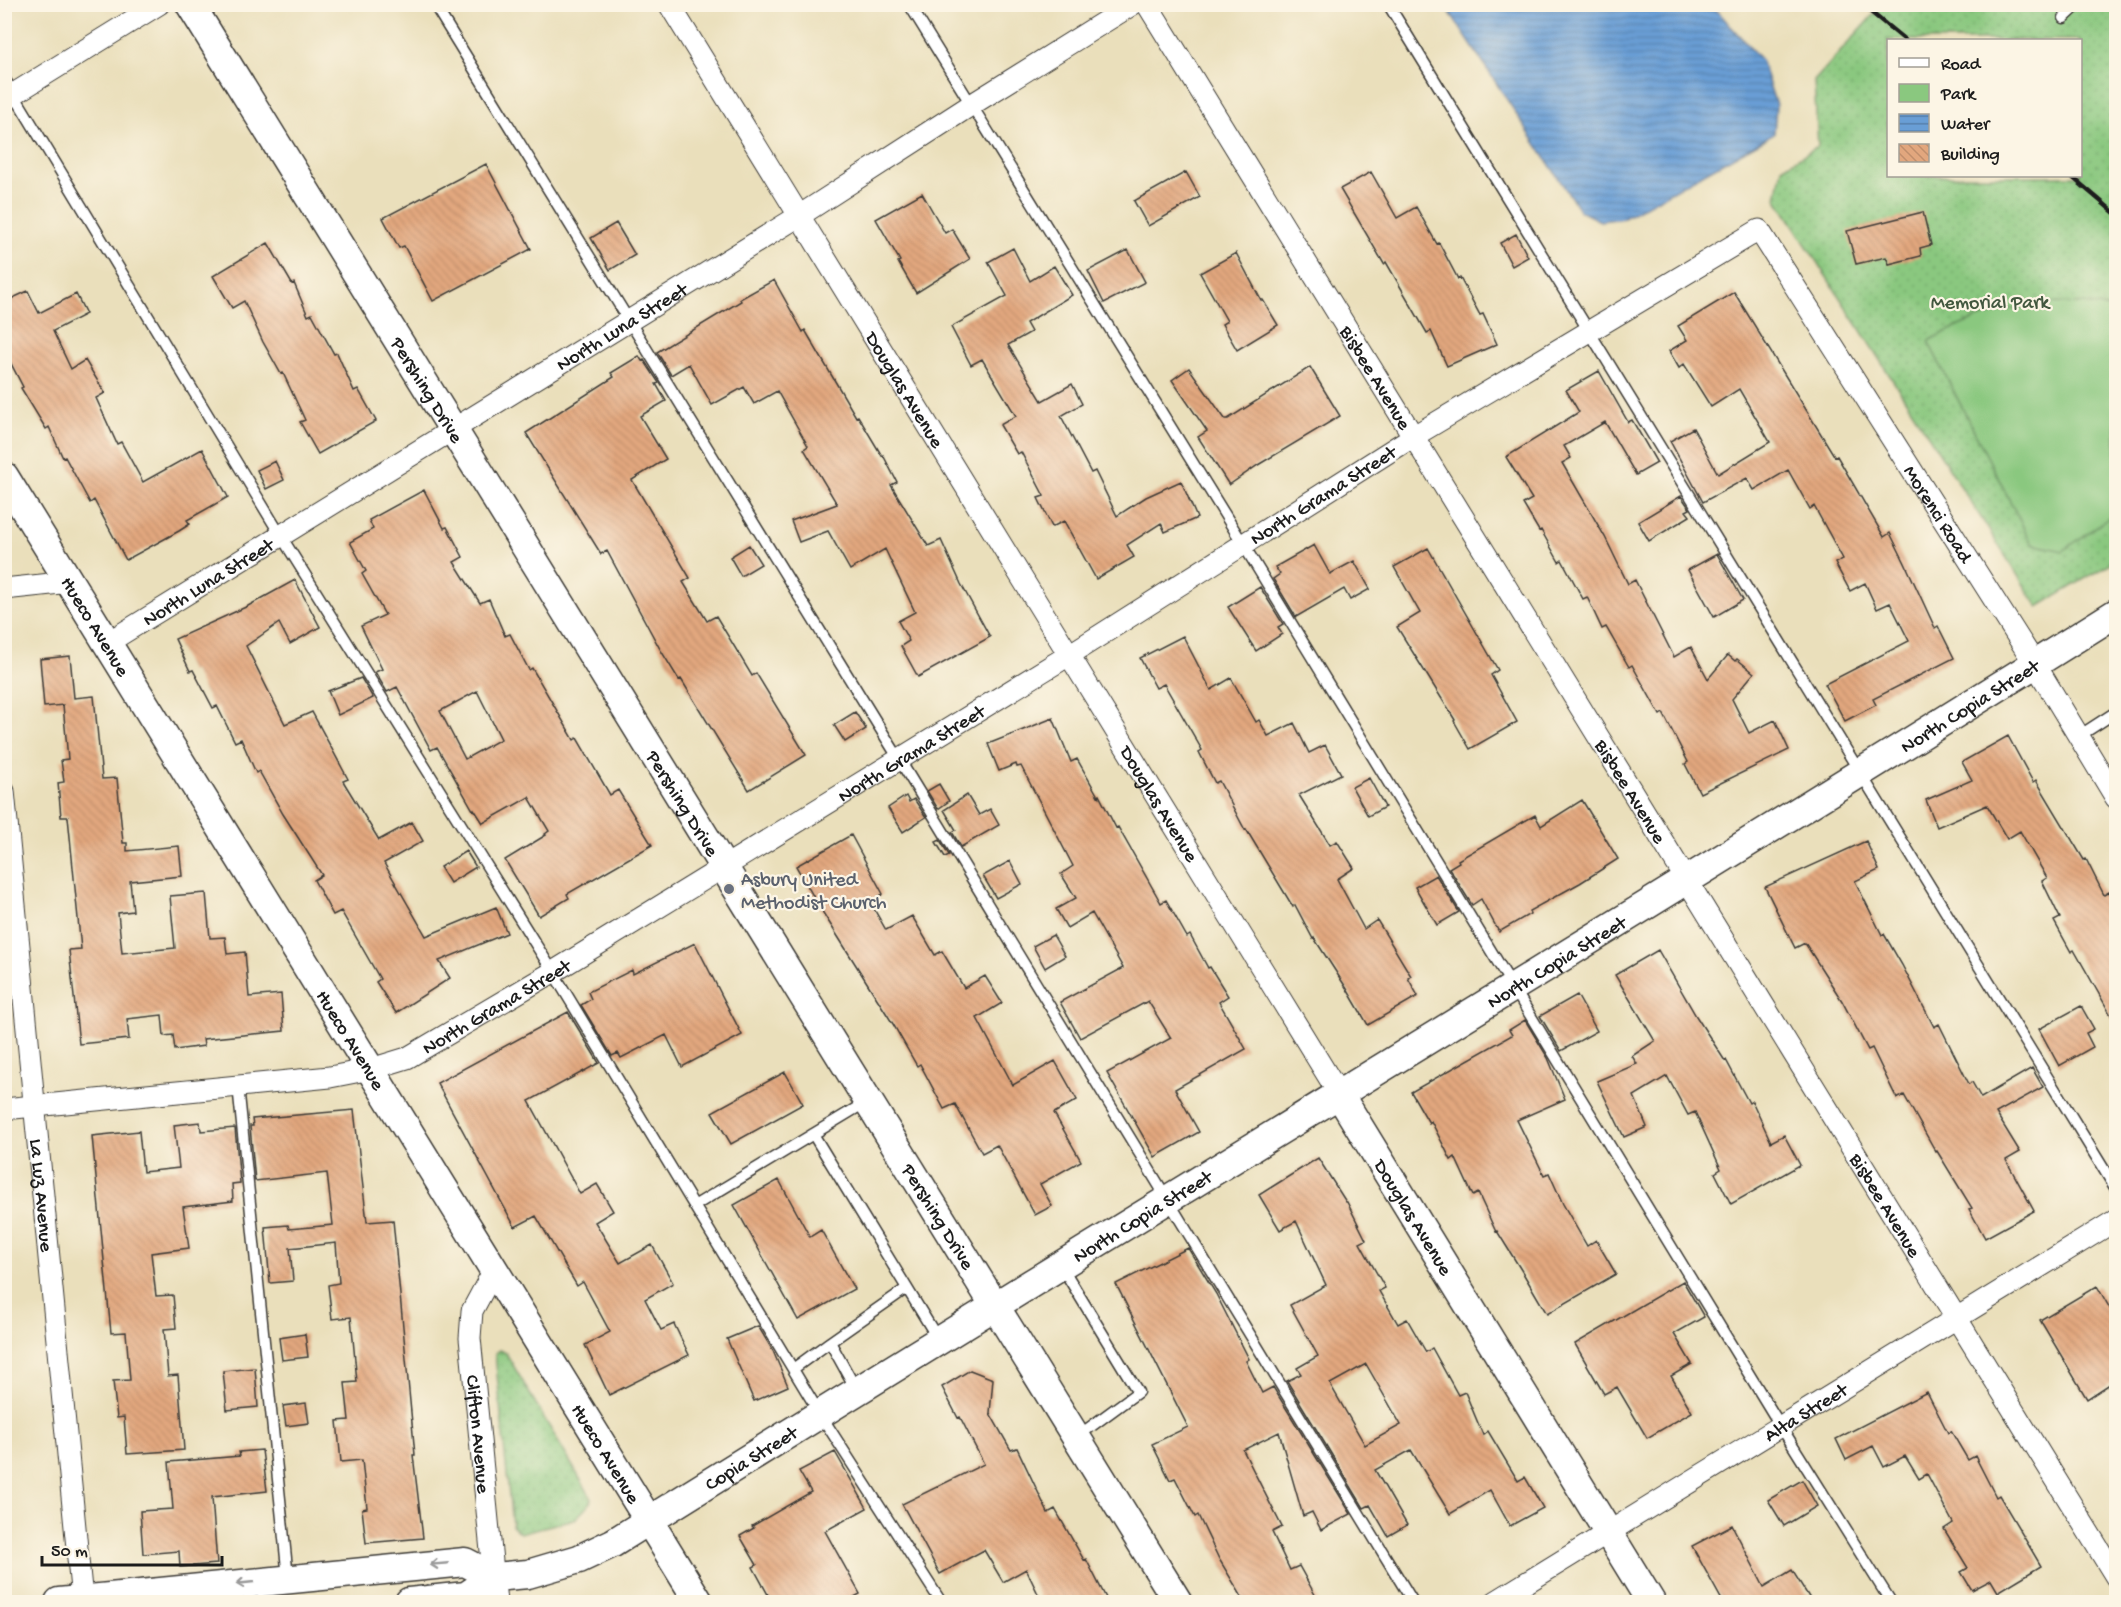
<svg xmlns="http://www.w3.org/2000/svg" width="2121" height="1607" viewBox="0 0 2121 1607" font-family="'Gochi Hand',sans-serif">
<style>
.green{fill:url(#green-dots);stroke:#53724e;stroke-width:1.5;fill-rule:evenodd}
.pitch{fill:#8ac87f;stroke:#53724e;stroke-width:1.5}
.water{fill:url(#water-rules);stroke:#425d78;stroke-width:1.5}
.building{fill:url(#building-back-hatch);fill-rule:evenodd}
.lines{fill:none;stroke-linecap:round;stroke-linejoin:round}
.lane-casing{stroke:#3b3934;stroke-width:13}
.street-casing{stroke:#3b3934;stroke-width:23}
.secondary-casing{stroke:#3b3934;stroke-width:31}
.lane{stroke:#fff;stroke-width:10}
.street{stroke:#fff;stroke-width:21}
.secondary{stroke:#fff;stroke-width:28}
.rail{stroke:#1c1c1c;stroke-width:4.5}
.oneway{stroke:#999}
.worship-dot{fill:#6b7280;stroke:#fcf5e5;stroke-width:2}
.labels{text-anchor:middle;stroke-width:4.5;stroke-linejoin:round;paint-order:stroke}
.park-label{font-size:20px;fill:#42583f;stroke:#fcf5e5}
.street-label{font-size:20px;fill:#1c1c1c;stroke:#fcf5e5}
.worship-label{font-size:20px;fill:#5b616d;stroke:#fcf5e5;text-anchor:start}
</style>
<defs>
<pattern id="green-dots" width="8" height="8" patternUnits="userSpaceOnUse" patternTransform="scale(1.5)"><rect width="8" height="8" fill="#8ac87f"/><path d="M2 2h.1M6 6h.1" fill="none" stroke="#76ab6d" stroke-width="1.8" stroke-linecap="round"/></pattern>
<pattern id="water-rules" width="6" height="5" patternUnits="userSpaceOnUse" patternTransform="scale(1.5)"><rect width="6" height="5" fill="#699ed5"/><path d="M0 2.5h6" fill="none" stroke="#5680ac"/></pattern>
<pattern id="building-back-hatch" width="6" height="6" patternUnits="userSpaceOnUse" patternTransform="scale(1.5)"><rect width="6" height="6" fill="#e2a77e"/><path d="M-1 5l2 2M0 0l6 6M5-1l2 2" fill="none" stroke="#c18f6c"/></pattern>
</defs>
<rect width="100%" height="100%" fill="#fcf5e5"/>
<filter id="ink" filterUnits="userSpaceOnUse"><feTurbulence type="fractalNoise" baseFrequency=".0167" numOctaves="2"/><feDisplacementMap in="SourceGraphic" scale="12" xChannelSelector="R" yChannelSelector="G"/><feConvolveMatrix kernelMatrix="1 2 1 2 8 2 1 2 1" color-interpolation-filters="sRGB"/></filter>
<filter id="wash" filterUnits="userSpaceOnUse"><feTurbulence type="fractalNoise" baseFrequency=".008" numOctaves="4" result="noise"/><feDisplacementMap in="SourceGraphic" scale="24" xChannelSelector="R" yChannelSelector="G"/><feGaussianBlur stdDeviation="1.35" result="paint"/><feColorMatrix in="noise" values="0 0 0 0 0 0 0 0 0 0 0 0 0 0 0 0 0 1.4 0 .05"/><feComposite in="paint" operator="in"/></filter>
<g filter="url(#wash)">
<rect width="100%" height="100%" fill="#eadfbb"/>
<!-- green -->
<path class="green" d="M1882 5H2116V560L2038 607 1776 198 1782 168 1818 146 1814 81ZM1888 40H2080V176H1888Z
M500 1350 506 1353 592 1499 587 1507 575 1519 520 1533 512 1526 495 1354Z"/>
<!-- pitch -->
<path class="pitch" d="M2050 303 2083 304 2116 309V512L2063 551 2032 544 1928 341C1971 318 2003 308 2050 303Z"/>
<!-- water -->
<path class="water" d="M1445 5H1712L1761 60 1776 105 1774 134 1624 218 1600 221 1580 211Z"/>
<g id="blocks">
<!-- building -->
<path class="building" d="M486 164 531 249 433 301 404 246 399 248 383 218Z
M1186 172 1200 197 1148 226 1134 201Z
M1371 172 1397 218 1416 207 1437 244 1439 243 1458 279 1460 278 1480 315 1483 314 1497 344 1447 366 1431 331 1427 333 1386 262 1384 264 1340 189Z
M922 193 945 233 952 229 970 259 916 293 898 262 900 261 876 219Z
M1923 212 1931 245 1920 248 1921 256 1889 264 1886 257 1856 264 1847 231Z
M616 223 635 255 610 270 591 238Z
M1516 234 1528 257 1512 266 1500 243Z
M268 243 292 284 294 283 308 316 312 314 334 354 337 353 354 391 358 389 376 421 318 454 300 422 305 420 283 373 281 374 263 342 244 301 232 308 213 276Z
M1013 248 1030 281 1054 266 1072 295 1026 323 1031 332 1008 345 1042 401 1072 384 1082 404 1061 416 1091 473 1095 471 1117 516 1146 497 1181 481 1197 518 1165 532 1161 523 1127 545 1134 557 1096 579 1064 521 1052 527 1038 498 1044 496 1021 452 1017 454 1000 425 1016 416 982 359 971 365 951 327 1007 296 988 262Z
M1128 250 1145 282 1104 303 1088 271Z
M1236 253 1261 300H1263L1278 325 1237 350 1222 324 1227 321 1200 273Z
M774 280 803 332 805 330 856 417 858 416 882 456 883 455 897 482 891 485 928 546 941 540 961 584 990 637 918 677 901 646 909 641 898 621 915 612 885 549 850 570 828 531 799 542 791 521 837 504 804 449 808 446 777 391 754 404 744 387 712 405 689 364 671 375 657 352 741 301 740 299Z
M28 291 39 313 76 294 86 314 53 331 71 369 85 360 105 393 96 398 117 444 121 442 143 482 202 449 228 497 187 520 190 524 179 531 126 560 94 500 90 503 65 457 63 458 49 427 46 429 21 388 23 387 4 350V302Z
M1734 292 1835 457 1837 456 1884 537 1890 533 1904 561 1935 628 1938 626 1954 658 1873 699 1876 705 1845 721 1825 684 1909 641 1890 603 1877 609 1865 583 1850 591 1835 563 1843 559 1814 506 1810 509 1788 470 1754 490 1747 478 1703 502 1670 441 1693 428 1718 474 1770 442 1739 389 1711 407 1684 364 1679 368 1669 351 1687 340 1678 326Z
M639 356 642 361 644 360 659 383 656 384 666 401 640 416 666 459 632 480 690 578 683 582 707 621 716 616 752 676 756 673 806 755 749 790 681 679 679 680 660 649 607 551 601 554 526 433 614 377 611 373Z
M1310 367 1340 416 1258 465 1229 485 1198 437 1207 431 1172 380 1189 368 1225 419H1228Z
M1599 371 1628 422 1632 420 1657 463 1636 475 1605 422 1564 446 1571 458 1562 463 1605 537 1628 584 1635 580 1674 657 1691 647 1708 679 1728 655 1735 661 1737 659 1754 673 1732 699 1749 733 1775 720 1789 750 1700 793 1685 764 1688 762 1663 713 1660 715 1632 665 1629 667 1606 627 1602 629 1587 597 1583 599 1562 560 1559 562 1541 530 1539 531 1523 504 1532 499 1506 457 1579 412 1566 390Z
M275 461 284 480 266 489 257 470Z
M424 490 444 528 447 527 463 557 454 562 480 603 489 599 505 636 510 634 529 670 532 668 574 740 577 738 610 795 618 790 652 845 567 894 569 898 539 916 505 860 546 835 545 834 549 831 529 797 483 823 474 809 473 810 437 747 431 750 397 687 387 692 375 672 382 669 361 626 385 615 362 574 366 571 350 542 373 529 369 520ZM477 691 501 739 465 759 440 711Z
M1681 496 1690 509 1686 511 1690 516 1649 541 1638 522Z
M749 545 761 564 741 576 730 557Z
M1314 545 1330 574 1354 561 1370 589 1350 600 1344 589 1296 617 1273 579 1280 574 1275 567Z
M1428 548 1498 670 1491 675 1517 722 1470 749 1454 721 1455 720 1397 627 1420 613 1394 567Z
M1717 554 1743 600 1714 617 1688 570Z
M295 580 320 627 290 644 279 623 246 646 285 724 312 712 348 779 343 781 379 840 412 822 423 841 384 863 426 936 496 907 507 933 439 961 450 978 396 1013 376 982 380 979 341 911 333 915 314 880 322 875 283 814 259 771 256 773 241 739 235 742 217 706 213 708 193 670 190 671 175 639 248 606Z
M1260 587 1283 624 1278 627 1282 634 1256 651 1228 607Z
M1183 636 1211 690 1231 678 1256 722 1259 720 1268 736 1294 723 1309 753 1325 745 1341 774 1299 795 1330 845 1337 841 1354 868 1337 879 1364 929 1377 920 1411 976 1408 978 1418 996 1368 1025 1347 989 1314 938 1313 939 1295 905 1293 907 1246 829 1245 830 1219 781 1215 783 1199 752 1202 750 1164 684 1156 688 1140 658Z
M70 656 74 698 94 696 102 779 117 778 123 843H127V851L179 846 182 876 130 881 133 911 118 913 122 953 175 948 170 896 206 893 210 938 225 937 227 954 245 952 249 997 281 994 284 1031 203 1039 204 1046 175 1050 173 1035 164 1036 162 1015 127 1019 129 1039 79 1044 69 950 81 949 68 817H61L58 783 64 782 61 760 68 759 63 705 44 707 40 659Z
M361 678 373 698 338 715 328 691Z
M855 712 866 729 845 742 834 725Z
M1053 718 1071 762 1077 759 1098 796 1099 795 1116 828 1118 827 1161 903 1166 900 1187 937 1190 935 1208 968 1210 967 1228 996 1219 1002 1246 1049 1175 1089 1199 1132 1155 1157 1107 1073 1171 1038 1148 1001 1080 1038 1060 1002 1123 968 1092 913 1067 928 1056 909 1076 898 1061 874 1073 866 1021 766 1017 767 1016 764 999 771 988 744Z
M2008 736 2033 782 2036 780 2084 860 2086 859 2104 895 2109 892 2116 907V1024L2074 950 2071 952 2054 921 2060 918 2042 881 2047 878 2020 831 2007 839 1987 805 1937 827 1926 800 1972 780 1962 762Z
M1369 778 1385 807 1368 816 1352 787Z
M939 784 949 801 938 809 927 791Z
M967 795 979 815 990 809 999 825 961 847 952 832 956 830 944 810Z
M906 796 909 802 914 799 926 817 903 832 888 808Z
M1582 800 1618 859 1580 883 1529 911 1530 914 1499 932 1481 899 1472 905 1449 868 1459 862 1458 860 1535 815 1541 826Z
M851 835 883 894 870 902 886 930 912 916 935 955 942 951 964 988 985 976 1002 1003 977 1018 1013 1085 1055 1061 1077 1100 1054 1113 1081 1161 1040 1184 1052 1206 1035 1215 997 1145 982 1153 955 1104 944 1109 920 1064 917 1066 893 1024 820 908 796 866Z
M940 840 949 855 945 857 936 842Z
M1866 841 1879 870 1855 881 1882 935 1884 934 1902 965 1934 1027 1939 1024 1969 1084 1972 1082 1981 1098 2032 1068 2043 1087 1996 1113 2020 1152 2006 1160 2034 1211 1985 1238 1969 1209 1972 1208 1937 1151 1936 1152 1904 1095 1897 1099 1872 1048 1868 1050 1842 1001 1805 943 1795 948 1765 887Z
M466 851 476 867 450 883 440 867Z
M1010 861 1022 884 996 898 983 876Z
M1436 875 1459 912 1437 925 1415 887Z
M1053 935 1065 956 1045 968 1033 946Z
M695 943 742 1035 682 1067 666 1035 621 1058 618 1053 612 1056 581 1005 591 999 588 992 632 970 633 974Z
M1658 950 1696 1016 1725 1061 1726 1060 1749 1103 1752 1101 1771 1142 1784 1135 1800 1165 1731 1204 1715 1173 1721 1169 1695 1112 1688 1115 1667 1076 1634 1096 1647 1127 1624 1137 1597 1081 1637 1064 1632 1056 1655 1041 1615 975Z
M1577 995 1597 1031 1561 1051 1540 1016Z
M2081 1006 2094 1029 2086 1033 2093 1047 2059 1066 2039 1029Z
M568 1012 599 1063 529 1101 580 1194 597 1184 613 1211 595 1222 620 1263 652 1245 673 1283 645 1299 661 1330 674 1324 689 1355 609 1395 585 1345 610 1332 583 1282 577 1286 536 1216 515 1227 437 1083Z
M1525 1020 1548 1058 1565 1099 1517 1120 1544 1175 1549 1173 1563 1204 1587 1246 1596 1240 1616 1274 1547 1314 1523 1273 1497 1231 1496 1232 1478 1193 1473 1196 1455 1157 1451 1160 1431 1121 1429 1123 1411 1092 1512 1035 1509 1030Z
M785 1072 803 1104 731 1144 712 1112Z
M354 1110 367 1222 393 1220 415 1455H413L423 1538 366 1543 362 1509 367 1508 362 1460 341 1462 337 1421 349 1420 345 1383 357 1382 351 1317 332 1319 328 1285 339 1283 336 1243 290 1248 293 1281 270 1283 265 1227 288 1225 289 1229 333 1225 327 1173 255 1181 250 1126H253L252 1119Z
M200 1122 201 1131 235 1128 240 1183 232 1184 233 1201 183 1207 189 1248 151 1253 156 1296 173 1295 176 1328 164 1329 168 1376 178 1375 184 1450 127 1454 124 1417 117 1418 113 1381 130 1380 126 1332 111 1333 92 1136 139 1131 143 1172 179 1168 174 1125Z
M1318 1158 1346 1202H1347L1366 1240 1360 1243 1385 1288 1379 1291 1398 1324 1407 1319 1426 1352 1432 1348 1458 1395 1465 1392 1483 1435 1488 1431 1518 1481 1525 1477 1543 1508 1510 1526 1490 1490 1450 1514 1411 1450 1375 1470 1407 1525 1388 1536 1370 1505 1364 1508 1287 1381 1301 1374 1297 1368 1318 1356 1290 1305 1326 1285 1296 1221 1280 1230 1259 1195ZM1366 1364 1401 1425 1365 1445 1330 1384Z
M779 1180 810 1237 821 1230 854 1289 798 1320 734 1205Z
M1188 1248 1216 1294 1249 1359 1246 1361 1262 1393 1273 1387 1351 1514 1321 1530 1312 1512 1303 1516 1279 1432 1243 1450 1282 1527 1272 1532 1290 1570 1299 1566 1319 1602H1245L1219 1559 1198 1515 1195 1517 1175 1478 1170 1480 1152 1444 1188 1427 1116 1284Z
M1683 1281 1704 1317 1674 1334 1692 1364 1671 1376 1692 1412 1647 1438 1617 1387 1604 1394 1575 1344Z
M2097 1286 2116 1319V1380L2087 1399 2040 1320Z
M758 1326 773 1351 788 1386 754 1401 727 1339Z
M305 1334 308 1357 282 1360 279 1338Z
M255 1368 258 1407 227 1410 223 1371Z
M970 1370 993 1379 990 1413 1011 1450 1017 1448 1048 1513 1055 1509 1084 1560 1086 1559 1108 1602H1042L1026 1569 1003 1582 984 1550 940 1574 902 1504 984 1464 960 1417 958 1418 942 1387Z
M1927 1392 1948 1433 1951 1431 1968 1460 1975 1456 1996 1497 1999 1495 2041 1566 1998 1592 1991 1580 1972 1590 1961 1572 1968 1568 1944 1529 1953 1523 1927 1474 1919 1479 1905 1456 1884 1467 1873 1446 1846 1460 1836 1439Z
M306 1403 309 1423 286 1426 283 1406Z
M262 1450 267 1491 212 1497 217 1564 180 1567 179 1551 143 1554 140 1511 173 1509 169 1462 240 1456 239 1452Z
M835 1452 867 1508 825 1531 860 1594 845 1602H772L753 1567 757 1565 740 1536 754 1528 752 1526 811 1492 799 1471Z
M1802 1480 1817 1506 1784 1526 1768 1500Z
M1732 1525 1764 1587 1792 1570 1812 1602H1723L1692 1546Z"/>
</g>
</g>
<g filter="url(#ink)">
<use href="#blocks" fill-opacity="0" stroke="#3b3934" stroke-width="1.5"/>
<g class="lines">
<!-- lane casing -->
<g class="lane-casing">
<path id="lane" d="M434 4 899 759 1413 1602
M909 4 1243 544 1780 1425 1891 1602
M1388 4 2116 1189
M2064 18 2079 4
M4 78 281 536 553 972 820 1414 941 1602
M2079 736 2116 712
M238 1085 288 1578
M813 1134 938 1339
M694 1206 868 1101
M1062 1267 1138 1392 1078 1436
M793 1369 830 1342
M856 1389 830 1342 907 1288"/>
</g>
<!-- street casing -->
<g class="street-casing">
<g id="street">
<path id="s1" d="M669 4 1339 1094"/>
<path id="s2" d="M1147 4 2116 1577"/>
<path d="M4 100 159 4"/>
<path d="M4 589 70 582"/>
<path id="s3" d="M107 643 799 216 971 105 1133 4"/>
<path id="s4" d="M4 791 82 1600"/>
<path id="s5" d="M4 1109 330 1077 371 1069 407 1058 553 972 1069 655 1414 436 1759 230 2035 664 2116 798"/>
<path id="s6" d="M494 1270 472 1311 470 1338 496 1602"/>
<path id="s7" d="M1495 1602 2116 1220"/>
</g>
</g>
<!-- secondary casing -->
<g class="secondary-casing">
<g id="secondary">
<path id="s8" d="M190 4 1178 1602"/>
<path id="s9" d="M4 476 699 1602"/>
<path id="s10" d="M1339 1094 1651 1602"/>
<path d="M59 1602 465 1562 494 1577"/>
<path id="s11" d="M409 1602 466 1596 494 1577 528 1574 579 1559 613 1543C1112 1230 1618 927 2116 613"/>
</g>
</g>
<!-- lane -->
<use href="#lane" class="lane"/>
<!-- street -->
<use href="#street" class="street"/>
<!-- secondary -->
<use href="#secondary" class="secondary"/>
<!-- rail -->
<path class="rail" d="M1861 4 1905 40
M2071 176 2116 214"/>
</g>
<!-- one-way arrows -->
<defs><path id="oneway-shaft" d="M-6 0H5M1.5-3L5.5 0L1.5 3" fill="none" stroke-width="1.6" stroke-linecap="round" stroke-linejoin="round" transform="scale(1.5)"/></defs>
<g class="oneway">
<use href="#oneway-shaft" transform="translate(439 1564) rotate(175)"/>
<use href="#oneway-shaft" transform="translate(245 1583) rotate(174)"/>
</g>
</g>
<!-- markers -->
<circle class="worship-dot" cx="729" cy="889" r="6"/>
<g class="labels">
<!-- park labels -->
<g class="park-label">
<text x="1990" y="308">Memorial Park</text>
</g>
<!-- street labels -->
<g class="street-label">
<text dy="7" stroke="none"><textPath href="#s3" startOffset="604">North Luna Street</textPath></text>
<text dy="7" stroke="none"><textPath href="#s2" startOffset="438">Bisbee Avenue</textPath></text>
<text dy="7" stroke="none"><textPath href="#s1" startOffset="452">Douglas Avenue</textPath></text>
<text dy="7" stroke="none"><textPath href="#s8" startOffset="453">Pershing Drive</textPath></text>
<text dy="7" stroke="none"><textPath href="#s5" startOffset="1482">North Grama Street</textPath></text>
<text dy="7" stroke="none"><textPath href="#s5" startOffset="2328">Morenci Road</textPath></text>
<text dy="7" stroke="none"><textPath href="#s3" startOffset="118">North Luna Street</textPath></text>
<text dy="7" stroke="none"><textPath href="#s9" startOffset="176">Hueco Avenue</textPath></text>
<text dy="7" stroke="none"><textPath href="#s11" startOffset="1810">North Copia Street</textPath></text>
<text dy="7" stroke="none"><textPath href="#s5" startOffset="996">North Grama Street</textPath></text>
<text dy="7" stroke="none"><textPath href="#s2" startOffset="924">Bisbee Avenue</textPath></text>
<text dy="7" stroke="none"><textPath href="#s8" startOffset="939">Pershing Drive</textPath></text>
<text dy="7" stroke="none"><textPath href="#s1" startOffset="938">Douglas Avenue</textPath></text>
<text dy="7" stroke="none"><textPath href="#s11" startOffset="1324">North Copia Street</textPath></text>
<text dy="7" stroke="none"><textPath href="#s5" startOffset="510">North Grama Street</textPath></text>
<text dy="7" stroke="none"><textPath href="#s9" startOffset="662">Hueco Avenue</textPath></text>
<text dy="7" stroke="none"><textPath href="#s4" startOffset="406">La Luz Avenue</textPath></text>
<text dy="7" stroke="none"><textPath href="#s2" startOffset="1410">Bisbee Avenue</textPath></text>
<text dy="7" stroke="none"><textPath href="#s11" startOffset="838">North Copia Street</textPath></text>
<text dy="7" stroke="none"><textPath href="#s8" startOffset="1425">Pershing Drive</textPath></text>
<text dy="7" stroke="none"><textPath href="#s10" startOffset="144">Douglas Avenue</textPath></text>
<text dy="7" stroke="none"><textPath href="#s7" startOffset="364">Alta Street</textPath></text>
<text dy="7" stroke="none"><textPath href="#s6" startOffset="170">Clifton Avenue</textPath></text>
<text dy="7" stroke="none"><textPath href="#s9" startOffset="1148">Hueco Avenue</textPath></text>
<text dy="7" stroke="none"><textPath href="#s11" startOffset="378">Copia Street</textPath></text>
</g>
<!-- worship labels -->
<g class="worship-label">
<text x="741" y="885">Asbury United<tspan x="741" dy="23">Methodist Church</tspan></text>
</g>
</g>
<!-- margin -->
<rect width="2121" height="1607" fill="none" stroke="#fcf5e5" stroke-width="24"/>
<!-- legend -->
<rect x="1887" y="39" width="195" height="138" fill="#fcf5e5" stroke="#a29e95" stroke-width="1.5"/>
<rect x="1899" y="58" width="30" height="9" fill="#ffffff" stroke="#a29e95" stroke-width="1.5"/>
<text x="1941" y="69" font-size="18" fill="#1c1c1c">Road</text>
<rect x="1899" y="84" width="30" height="18" fill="#8ac87f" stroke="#a29e95" stroke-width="1.5"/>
<text x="1941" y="99" font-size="18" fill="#1c1c1c">Park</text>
<rect x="1899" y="114" width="30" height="18" fill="url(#water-rules)" stroke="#a29e95" stroke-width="1.5"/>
<text x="1941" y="129" font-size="18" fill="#1c1c1c">Water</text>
<rect x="1899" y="144" width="30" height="18" fill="url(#building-back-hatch)" stroke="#a29e95" stroke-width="1.5"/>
<text x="1941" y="159" font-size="18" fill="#1c1c1c">Building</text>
<!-- scale -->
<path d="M42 1556v9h180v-9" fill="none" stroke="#1c1c1c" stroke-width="3"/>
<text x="51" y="1556" font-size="18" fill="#1c1c1c" stroke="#fcf5e5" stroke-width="4.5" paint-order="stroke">50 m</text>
</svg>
